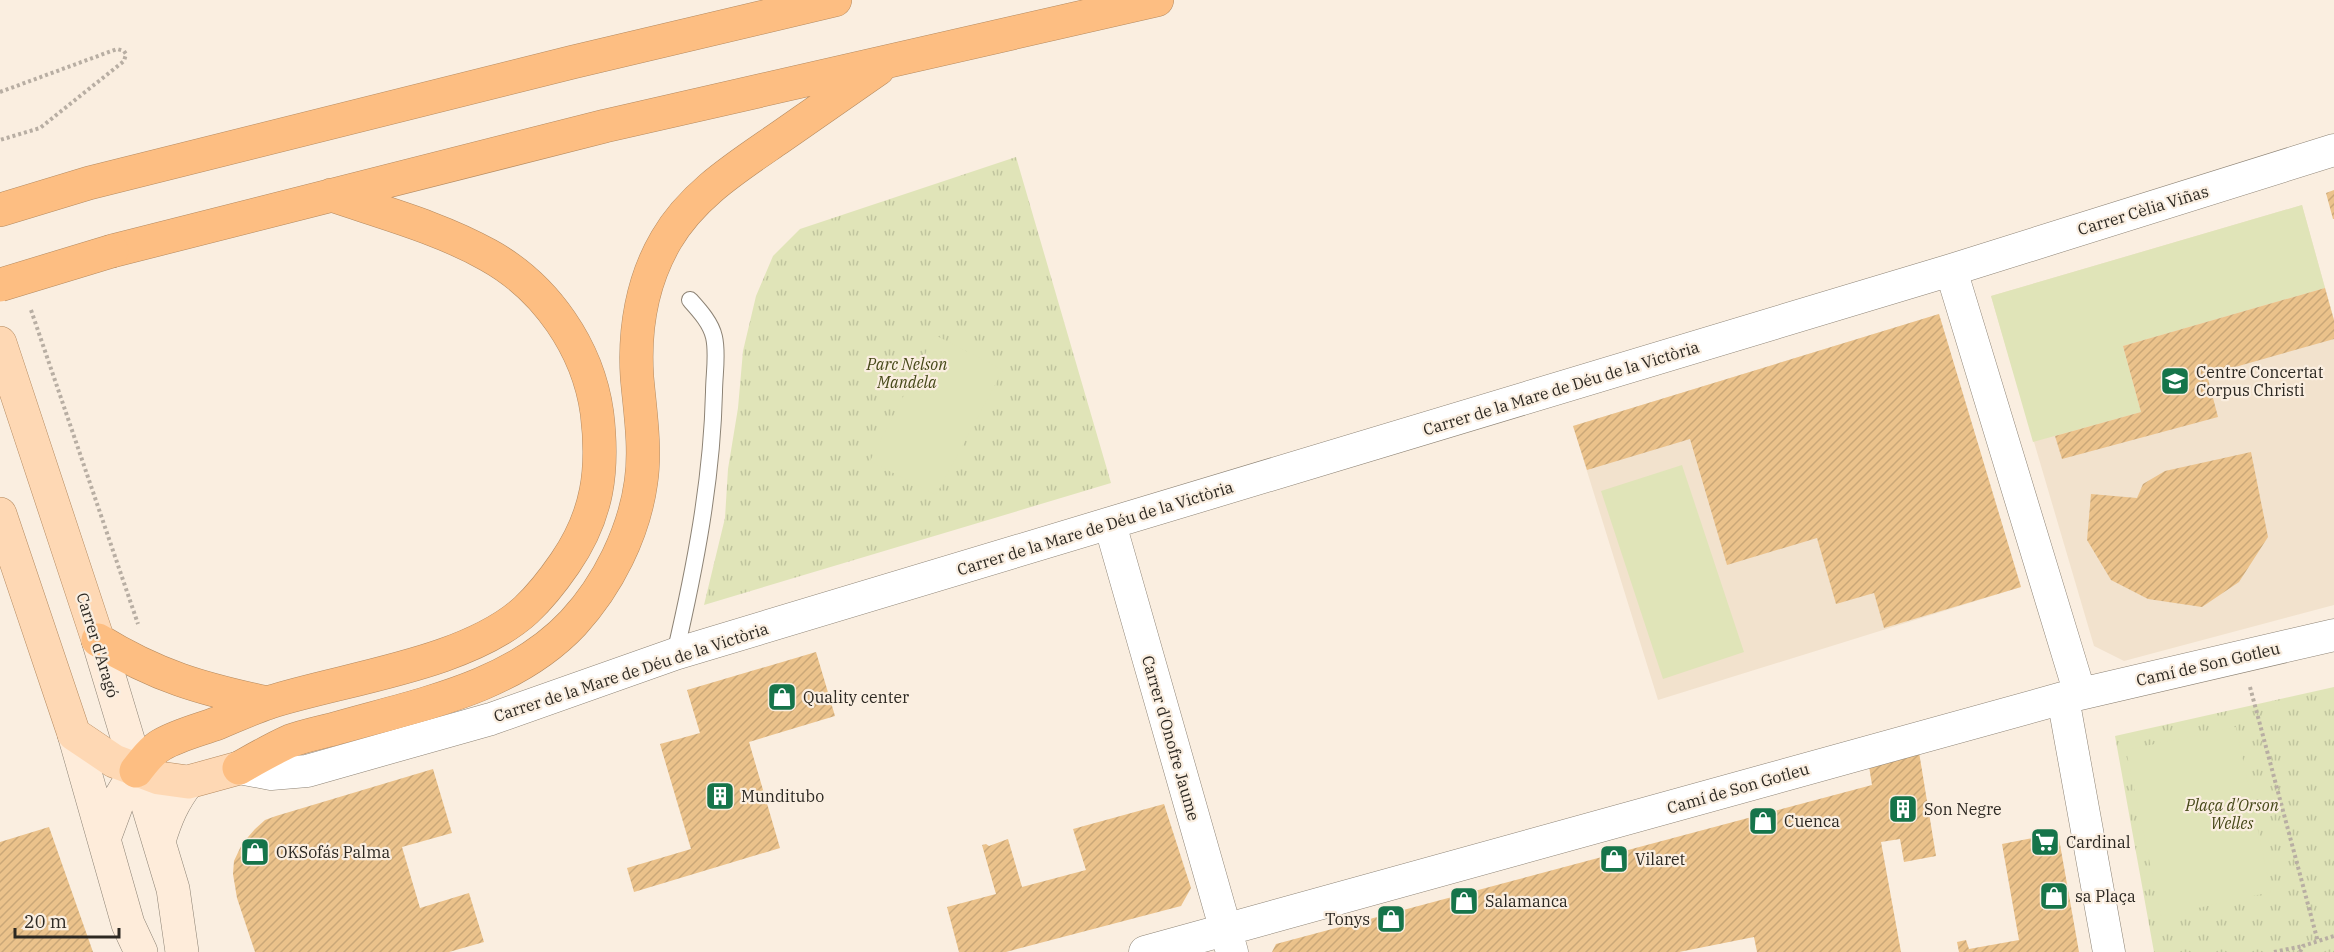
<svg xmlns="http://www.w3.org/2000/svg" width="2334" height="952" viewBox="0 0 2334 952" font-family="'IBM Plex Serif',serif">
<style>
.built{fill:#f2e2cd}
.grass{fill:url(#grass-tufts)}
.pitch{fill:#e0e4b8}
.building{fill:url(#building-hatch)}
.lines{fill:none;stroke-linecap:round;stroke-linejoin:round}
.service-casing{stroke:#8d8375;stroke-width:18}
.minor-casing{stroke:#8d8375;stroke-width:33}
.secondary-casing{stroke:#8d8375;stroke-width:34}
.primary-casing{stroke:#b48a60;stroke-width:34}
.motorway-casing{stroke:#b48a60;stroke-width:34}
.path{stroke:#b8aea3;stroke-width:4;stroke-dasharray:3 3;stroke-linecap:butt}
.service{stroke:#fff;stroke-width:16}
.minor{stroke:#fff;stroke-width:32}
.secondary{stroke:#feecda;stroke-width:33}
.primary{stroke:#fed8b4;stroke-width:33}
.motorway{stroke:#fdbe82;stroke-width:33}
.motorway-bridge-casing{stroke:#b48a60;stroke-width:34;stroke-linecap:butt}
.motorway-bridge{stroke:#fdbe82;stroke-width:33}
.labels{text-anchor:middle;stroke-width:4.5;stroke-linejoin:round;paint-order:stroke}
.street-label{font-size:16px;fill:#2c2822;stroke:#faeee0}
.park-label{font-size:16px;font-style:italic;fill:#474919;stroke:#faeee0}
.poi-label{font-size:16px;fill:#2c2822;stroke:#faeee0;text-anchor:start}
</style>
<defs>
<pattern id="grass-tufts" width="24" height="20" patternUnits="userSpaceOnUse" patternTransform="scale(1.5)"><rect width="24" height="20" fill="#e0e4b8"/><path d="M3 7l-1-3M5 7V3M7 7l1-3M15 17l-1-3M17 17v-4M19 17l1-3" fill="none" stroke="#c0c49e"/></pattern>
<pattern id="building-hatch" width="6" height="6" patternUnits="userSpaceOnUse" patternTransform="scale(1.5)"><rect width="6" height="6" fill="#ebc28b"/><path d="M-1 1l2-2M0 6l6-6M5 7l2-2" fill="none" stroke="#caa778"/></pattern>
</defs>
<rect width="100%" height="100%" fill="#faeee0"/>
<!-- built -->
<path class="built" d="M2302 205 2334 320V605L2124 661 2094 646 1991 296Z
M1939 314 2021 587 1658 700 1573 426Z"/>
<!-- grass -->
<path class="grass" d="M1016 157 1111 483 704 605 725 518 728 469 738 408 743 351 756 296 773 256 800 229Z
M2334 687V952H2154L2115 736Z"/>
<!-- pitch -->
<path class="pitch" d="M2302 205 2325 288 2123 346 2141 412 2033 442 1991 296Z
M935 335 1003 370 936 495 870 461Z
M1682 465 1744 652 1663 679 1601 491Z
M2236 727 2271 892 2161 916 2126 750Z"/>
<!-- building -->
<path class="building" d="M2334 190V219H2333L2326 193Z
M2325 288 2334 320V339L2207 375 2218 417 2062 459 2055 436 2141 412 2123 346Z
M1939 314 2021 587 1884 628 1874 593 1836 604 1817 538 1727 565 1690 439 1587 470 1573 426Z
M2251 452 2268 537 2239 582 2202 607 2148 599 2111 580 2087 540 2091 494 2137 498 2143 484 2165 471Z
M816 652 835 716 749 742 780 848 634 892 627 868 691 849 660 744 700 733 687 690Z
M1918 746 1936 856 1904 862 1900 839 1881 842 1901 952H1757L1754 937 1679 952H1272L1276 944 1872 785 1868 760Z
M433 769 452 833 402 847 420 908 469 893 484 942 449 952H255L237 898 233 874 234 861 242 844 255 829 265 820 276 816Z
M1164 804 1191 888 1181 906 1006 952H959L947 907 996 894 982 845 986 844 989 846 1008 839 1022 887 1086 870 1073 829Z
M49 827 93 952H0V842Z
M2058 833 2079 952H1959L1957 942 1966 940 1969 949 2019 940 2002 844Z"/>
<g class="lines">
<!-- service casing -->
<g class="service-casing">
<path id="service" d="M675 654C695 568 712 480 714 392 714 375 718 354 714 337 711 323 699 310 690 300"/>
</g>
<!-- minor casing -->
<g class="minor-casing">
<path id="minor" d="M1951 270 2080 694
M1110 524 1232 952
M2063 698 2109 952
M239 768 271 774 307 771 491 719 675 654 1951 270 2334 150
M1145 952 2063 698 2334 635"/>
</g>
<!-- secondary casing -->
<g class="secondary-casing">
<path id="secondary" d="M98 640 173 889 182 952
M74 734 128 924 141 952
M104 839 118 801 136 771
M159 841C166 818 173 801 188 782"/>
</g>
<!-- primary casing -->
<g class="primary-casing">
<path id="primary" d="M0 343 98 640
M0 514 74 734 114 761 159 778 188 782 239 768"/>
</g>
<!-- motorway casing -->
<g class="motorway-casing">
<path id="motorway" d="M0 210 89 183 573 62 835 0
M112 251 605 126 1157 0
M98 640C156 676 202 689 268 703
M239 768C255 759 272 749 290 741 306 735 324 732 341 727 422 704 513 687 573 623 608 585 634 533 641 482 646 448 640 411 637 377 634 330 642 281 666 240 692 195 737 167 779 138 812 115 845 92 878 69
M136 771C143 762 151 751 161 745 178 735 199 730 218 723 235 716 252 708 270 702 346 678 467 664 526 610 541 596 554 579 565 563 598 515 604 470 597 413 588 348 546 287 488 255 440 228 384 213 331 195"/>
</g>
<!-- path -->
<path class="path" d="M0 92 117 49 124 51 126 54 124 61 40 128 0 140
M31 310 138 624
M2250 687 2318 942
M2274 952 2303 946
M2300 952 2303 946 2334 936"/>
<!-- service -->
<use href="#service" class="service"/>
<!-- minor -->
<use href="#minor" class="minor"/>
<!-- secondary -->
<use href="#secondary" class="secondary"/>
<!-- primary -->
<use href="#primary" class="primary"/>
<!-- motorway -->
<use href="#motorway" class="motorway"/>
<!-- motorway-bridge casing -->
<g class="motorway-bridge-casing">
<path id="motorway-bridge" d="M0 285 112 251"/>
</g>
<!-- motorway-bridge -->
<use href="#motorway-bridge" class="motorway-bridge"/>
</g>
<!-- icons -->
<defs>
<g id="school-square" transform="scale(1.5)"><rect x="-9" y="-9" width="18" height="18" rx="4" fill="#16744a" stroke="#faeee0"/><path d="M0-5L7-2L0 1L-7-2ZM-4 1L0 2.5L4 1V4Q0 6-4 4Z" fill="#fff"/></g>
<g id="shop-square" transform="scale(1.5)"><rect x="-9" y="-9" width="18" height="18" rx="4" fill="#16744a" stroke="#faeee0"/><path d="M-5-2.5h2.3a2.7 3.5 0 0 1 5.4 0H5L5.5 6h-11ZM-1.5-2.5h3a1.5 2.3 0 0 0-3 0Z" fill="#fff"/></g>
<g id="building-square" transform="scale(1.5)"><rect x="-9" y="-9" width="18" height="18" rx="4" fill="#16744a" stroke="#faeee0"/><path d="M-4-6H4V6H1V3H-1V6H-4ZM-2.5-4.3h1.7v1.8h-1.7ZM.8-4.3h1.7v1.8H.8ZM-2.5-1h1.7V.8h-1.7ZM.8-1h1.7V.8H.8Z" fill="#fff"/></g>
<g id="supermarket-square" transform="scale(1.5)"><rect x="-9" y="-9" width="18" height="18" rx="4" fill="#16744a" stroke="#faeee0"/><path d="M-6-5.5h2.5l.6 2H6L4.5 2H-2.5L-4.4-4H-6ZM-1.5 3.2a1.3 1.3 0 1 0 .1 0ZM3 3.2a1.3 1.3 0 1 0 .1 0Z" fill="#fff"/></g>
</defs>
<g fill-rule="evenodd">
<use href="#school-square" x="2175" y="381"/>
<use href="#shop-square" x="782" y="697"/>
<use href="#building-square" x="720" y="796"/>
<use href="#building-square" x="1903" y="809"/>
<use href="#shop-square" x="1763" y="821"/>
<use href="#supermarket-square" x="2045" y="842"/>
<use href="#shop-square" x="255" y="852"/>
<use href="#shop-square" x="1614" y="859"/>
<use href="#shop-square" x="2054" y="896"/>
<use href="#shop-square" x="1464" y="901"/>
<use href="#shop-square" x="1391" y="919"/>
</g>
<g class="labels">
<!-- street labels -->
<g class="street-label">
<text transform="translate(2143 210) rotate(-17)" y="6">Carrer Cèlia Viñas</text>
<text transform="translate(1561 388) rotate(-17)" y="6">Carrer de la Mare de Déu de la Victòria</text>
<text transform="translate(1095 528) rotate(-17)" y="6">Carrer de la Mare de Déu de la Victòria</text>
<text transform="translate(98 645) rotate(73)" y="6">Carrer d'Aragó</text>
<text transform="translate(2208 664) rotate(-13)" y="6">Camí de Son Gotleu</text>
<text transform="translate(631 672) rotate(-18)" y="6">Carrer de la Mare de Déu de la Victòria</text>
<text transform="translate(1171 738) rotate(74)" y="6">Carrer d'Onofre Jaume</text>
<text transform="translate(1738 788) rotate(-16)" y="6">Camí de Son Gotleu</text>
</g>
<!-- park labels -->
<g class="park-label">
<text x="907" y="370">Parc Nelson<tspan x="907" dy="18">Mandela</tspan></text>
<text x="2232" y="811">Plaça d'Orson<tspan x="2232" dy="18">Welles</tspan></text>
</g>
<!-- poi labels -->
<g class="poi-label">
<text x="2196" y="378">Centre Concertat<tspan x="2196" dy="18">Corpus Christi</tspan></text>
<text x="803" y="703">Quality center</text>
<text x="741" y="802">Munditubo</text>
<text x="1924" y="815">Son Negre</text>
<text x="1784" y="827">Cuenca</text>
<text x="2066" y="848">Cardinal</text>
<text x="276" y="858">OKSofás Palma</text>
<text x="1635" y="865">Vilaret</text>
<text x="2075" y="902">sa Plaça</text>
<text x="1485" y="907">Salamanca</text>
<text x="1370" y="925" text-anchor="end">Tonys</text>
</g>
</g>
<!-- scale -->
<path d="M15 928v9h104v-9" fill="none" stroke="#2c2822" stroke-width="3"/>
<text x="24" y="928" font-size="18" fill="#2c2822" stroke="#faeee0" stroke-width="4.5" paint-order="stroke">20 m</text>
</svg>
